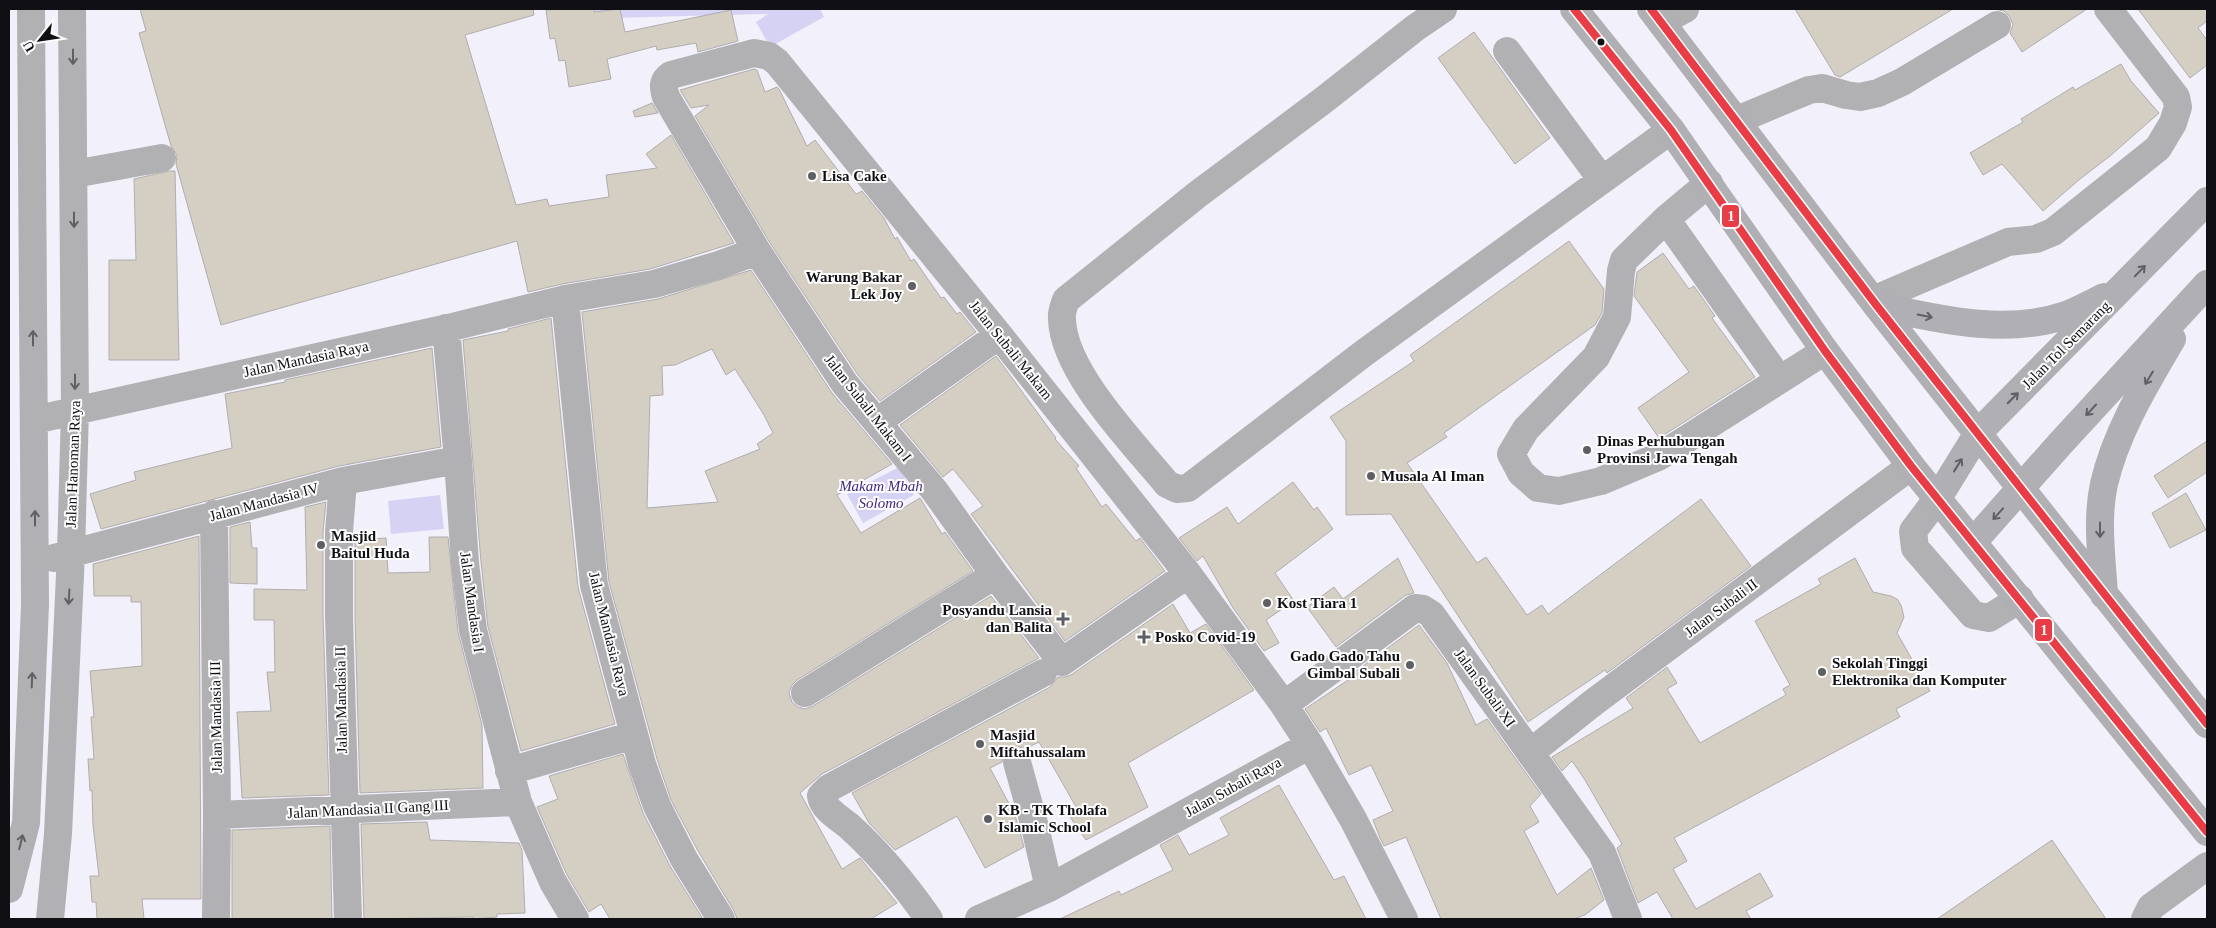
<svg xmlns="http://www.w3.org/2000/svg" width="2216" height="928" viewBox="0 0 2216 928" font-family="Georgia,serif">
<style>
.green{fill:#d6d2f3}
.building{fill:#d5cec2;stroke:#afadaf;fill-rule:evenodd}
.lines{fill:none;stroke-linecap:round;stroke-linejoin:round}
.minor{stroke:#b1b1b4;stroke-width:28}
.highway{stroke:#afafb4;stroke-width:28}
.bus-1-casing{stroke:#fdfdfd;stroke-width:11}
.bus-1{stroke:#e83d46;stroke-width:8}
.oneway{stroke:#606064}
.oneway2{stroke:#5f5f64}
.bus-dot{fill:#0f0f14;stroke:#fdfdfd;stroke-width:2}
.poi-dot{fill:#5e5e65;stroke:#fdfdfd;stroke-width:2}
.labels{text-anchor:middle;stroke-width:4;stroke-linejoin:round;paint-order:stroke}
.poi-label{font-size:15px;font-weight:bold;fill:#0f0f14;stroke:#fdfdfd;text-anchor:start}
.street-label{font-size:15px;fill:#0f0f14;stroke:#fdfdfd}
.park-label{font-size:15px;font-style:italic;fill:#422980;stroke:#fdfdfd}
.line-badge{stroke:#fdfdfd;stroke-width:2}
.badge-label{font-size:14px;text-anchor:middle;font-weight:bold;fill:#fff}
</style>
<rect width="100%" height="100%" fill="#f2f1fb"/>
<!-- green -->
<path class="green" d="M568 9H820L824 17 770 47 756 22 768 14 571 19Z
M899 467 914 495 863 523 847 494Z
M440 495 444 529 391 534 388 501Z"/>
<!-- building -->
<path class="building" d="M140 9H533L534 15 465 35 516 205 547 199 549 206 609 197 606 175 657 168 646 154 671 135 734 243 650 269 562 284 528 292 517 241 221 325 176 164 177 155 171 146 139 33 146 31Z
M558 9H594V12L620 9 625 32 731 10 738 41 698 52 696 43 657 50 656 46 607 59 611 79 569 87 565 60 559 61 555 38 550 39 546 10Z
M1795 9H1953L1840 77 1835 75Z
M1994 9H2087L2022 52 2010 33 2013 25 2010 17 2004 11Z
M2138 9H2207V21L2198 28 2207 40V65L2190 78Z
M1474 32 1550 138 1515 164 1438 58Z
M2121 64 2131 81 2159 113 2110 156 2080 179 2043 211 2002 164 1983 175 1970 153 2023 122 2021 119 2073 87 2075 90Z
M754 69 757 70 765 92 777 87 779 89 807 146 815 140 856 194 862 191 884 218 895 239 897 237 911 261 914 259 941 298 944 297 957 314 960 312 976 332 880 401 858 375 770 243 695 116 709 105 691 108 680 90Z
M652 103 658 113 635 117 633 111Z
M169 171H175L179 360H109V260H136L134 179Z
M1569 241 1604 289 1602 313 1595 325 1444 433 1447 437 1407 463 1477 563 1486 557 1527 615 1542 605 1548 614 1701 499 1751 566 1607 673 1605 670 1528 722 1391 514 1346 515V441L1330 417 1414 361 1410 355Z
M1663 253 1689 289 1694 286 1715 316 1712 318 1755 377 1659 438 1638 408 1689 372 1634 296 1637 272Z
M751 270 832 393 892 464 837 495 861 533 920 498 942 534 945 532 973 571 797 680 792 685 789 693 792 702 798 707 805 709 813 706 991 596 1039 658 822 774 800 793 842 869 860 858 897 903 871 919H737L734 911 698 851 671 800 657 759 609 582 582 312 658 299ZM712 349 726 375 735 369 764 415 773 433 757 444 760 449 705 471 718 502 647 508 650 396 663 395 662 366 675 365Z
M551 318 578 587 615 724 521 751 488 627 481 562 463 340 508 331V329Z
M432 348 441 447 339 466 101 529 90 494 136 480 134 472 232 448 225 394 285 382V380Z
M996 356 1056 438 1055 439 1079 466 1076 468 1102 507 1106 504 1136 541 1140 538 1165 571 1065 641 971 514 983 506 953 469 943 477 900 425Z
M2207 441V472L2168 498 2154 476Z
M1293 482 1314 510 1317 507 1333 529 1275 573 1294 601 1266 620 1279 643 1264 651 1233 608 1203 556 1197 561 1179 538 1227 507 1238 524Z
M2186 493 2206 530 2170 548 2152 513Z
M326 502 323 532V616L329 795 242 798 237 712 271 711 267 672H275L274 620H254V589L307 590 305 507Z
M250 522 252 548H257V584L230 583V527Z
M199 536 201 899H142L144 919H97L96 902H92L90 876H99L93 825 92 790 90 791 88 759H94L91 717H94L90 671 142 666 141 602H131V596H94L93 564Z
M429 537H448L458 632 482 725 483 788 360 793 355 616V540L386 538 388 573 430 572Z
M1398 558 1414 593 1406 595 1336 647 1307 607 1334 587 1343 599Z
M1855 558 1873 592 1891 596 1897 599 1901 605 1904 617 1897 633 1930 691 1896 709 1900 717 1674 838 1687 861 1673 869 1696 909 1760 873 1773 896 1746 911 1751 919H1673L1657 892 1638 903 1617 848 1622 844 1585 780 1572 761 1562 771 1552 757 1633 708 1626 698 1667 667 1677 683 1667 689 1700 743 1786 695 1783 689 1790 685 1755 621 1821 584 1818 579Z
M1173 604 1190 633 1206 624 1254 690 1128 763 1148 807 1086 840 1070 817 1079 812 1039 742 1025 749 1020 747H1012L1006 751 1002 762 990 768 1015 815 1024 847 985 868 957 816 895 850 869 823 852 793 1050 687 1058 677H1064L1071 675Z
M1419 625 1447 663 1476 725 1487 719 1541 794 1530 806 1539 822 1524 831 1557 895 1591 868 1604 900 1585 915 1573 919H1441L1406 837 1384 846 1380 838 1373 820 1393 811 1371 765 1349 775 1326 728 1320 732 1305 709 1357 674 1355 672Z
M623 754 643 813 670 866 703 919H610L601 904 589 912 567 875 537 807 558 799 549 776Z
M1279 785 1334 880 1344 876 1366 919H1060L1119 891 1121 895 1173 870 1160 845 1178 835 1189 855 1229 835 1220 818Z
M427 822 430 840 519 843 522 850 525 913 497 914V917L473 919V917L364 919 361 824Z
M330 826 332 919H232V830Z
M2052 840 2106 919H1937Z"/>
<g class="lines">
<!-- minor -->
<path class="minor" d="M1443 9 1415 28 1325 99 1198 194 1066 300C1064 306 1061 312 1062 319 1063 372 1134 444 1167 484L1177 489 1188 488 1364 353 1671 130
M1661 22 1685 9
M1507 51 1602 180
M1737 120 1809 90 1822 88 1846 95 1860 97 1878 93 1902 82 1997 25
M74 174 162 158
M1709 183 1666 219 1779 379
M1666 219 1624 260 1621 271 1617 317 1596 357 1526 429 1511 454 1521 473 1538 488 1559 491 1601 481 1660 456 1825 351
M565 299 594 585 642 764 657 806 684 859 721 919
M1873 300 2008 242 2036 239 2053 232 2158 148 2173 123 2178 107 2176 97 2108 9
M446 328 458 460 465 563 473 630 518 802 553 882 575 919
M34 420 448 328 565 299 654 284 719 265 757 251
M877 422 999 335
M343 481 339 532V616L348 919
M1938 498 1913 531 1915 548 1973 615 1989 618 2020 599
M214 514 217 815 216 919
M54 558 343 481 458 460
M1188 574 1062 662 995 575 934 490 845 384 757 251 666 97C663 87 662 81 671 75L754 53 769 56 777 62 999 335 1188 574 1229 630 1284 705 1310 745 1353 819 1404 919
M805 693 995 575
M1284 705 1415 608 1423 609 1431 614 1602 853 1628 919
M1531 752 1594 702 1911 466
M1017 762 1035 827 1049 888
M509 771 634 735
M217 815 518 802
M9 889 26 823 35 605 31 9
M50 919 58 834 71 553 75 410 72 9
M929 919C906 886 879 853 849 826 839 818 823 809 821 796L829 788 1043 673
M979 919 1049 888 1310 745
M2145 919 2151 907 2207 866"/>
<!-- highway -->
<path class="highway" d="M1574 9 1671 130 1825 351 1911 466 2207 832
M1651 9 1877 306 2207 724
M1877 306C1938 319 2006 336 2066 315 2079 310 2092 303 2104 297
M1938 498 1978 433 2207 201
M1974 541 2059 445 2207 284
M2104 595C2102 559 2096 520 2104 484 2116 432 2145 385 2172 339"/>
<!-- bus-1 casing -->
<g class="bus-1-casing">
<path id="bus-1" d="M1574 9 1671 130 1825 351 1911 466 2207 832
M1651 9 1877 306 2207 724"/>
</g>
<!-- bus-1 -->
<use href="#bus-1" class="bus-1"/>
</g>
<!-- one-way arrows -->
<defs><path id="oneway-shaft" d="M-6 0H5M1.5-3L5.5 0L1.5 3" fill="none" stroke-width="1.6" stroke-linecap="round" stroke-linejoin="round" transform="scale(1.25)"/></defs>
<g class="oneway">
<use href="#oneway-shaft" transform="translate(73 57) rotate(90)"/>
<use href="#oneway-shaft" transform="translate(74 220) rotate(90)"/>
<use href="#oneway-shaft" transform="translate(33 338) rotate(-90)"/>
<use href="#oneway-shaft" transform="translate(75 382) rotate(90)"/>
<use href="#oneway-shaft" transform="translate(35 518) rotate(-90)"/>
<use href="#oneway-shaft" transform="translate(69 597) rotate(93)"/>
<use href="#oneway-shaft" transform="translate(32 680) rotate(-88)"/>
<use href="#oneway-shaft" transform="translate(21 842) rotate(-76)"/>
</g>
<g class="oneway2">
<use href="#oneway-shaft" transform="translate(2140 271) rotate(-46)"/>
<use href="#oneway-shaft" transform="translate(1925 316) rotate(12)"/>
<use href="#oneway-shaft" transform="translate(2149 378) rotate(121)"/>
<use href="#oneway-shaft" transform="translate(2013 398) rotate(-45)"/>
<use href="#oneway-shaft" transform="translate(2091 410) rotate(133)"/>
<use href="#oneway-shaft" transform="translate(1958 465) rotate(-58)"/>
<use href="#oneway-shaft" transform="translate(1998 514) rotate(132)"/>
<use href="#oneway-shaft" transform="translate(2100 530) rotate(90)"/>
</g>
<!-- markers -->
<circle class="bus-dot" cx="1601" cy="42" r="4.5"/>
<g class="poi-dot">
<circle cx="812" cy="176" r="5"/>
<circle cx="912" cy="286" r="5"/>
<circle cx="1587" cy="450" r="5"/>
<circle cx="1371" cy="476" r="5"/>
<circle cx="321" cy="545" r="5"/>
<circle cx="1267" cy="603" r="5"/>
<path d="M1060.5 611.5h5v5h5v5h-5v5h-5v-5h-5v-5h5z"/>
<path d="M1141.5 629.5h5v5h5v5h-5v5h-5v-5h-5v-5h5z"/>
<circle cx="1410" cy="665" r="5"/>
<circle cx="1822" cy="672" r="5"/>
<circle cx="980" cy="744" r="5"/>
<circle cx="988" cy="819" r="5"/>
</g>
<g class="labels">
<!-- poi labels -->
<g class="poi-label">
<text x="822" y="181">Lisa Cake</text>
<text x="902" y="282" text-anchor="end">Warung Bakar<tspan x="902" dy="17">Lek Joy</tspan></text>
<text x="1597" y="446">Dinas Perhubungan<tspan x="1597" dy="17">Provinsi Jawa Tengah</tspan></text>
<text x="1381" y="481">Musala Al Iman</text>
<text x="331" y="541">Masjid<tspan x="331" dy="17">Baitul Huda</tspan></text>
<text x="1277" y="608">Kost Tiara 1</text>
<text x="1052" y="615" text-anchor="end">Posyandu Lansia<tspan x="1052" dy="17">dan Balita</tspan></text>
<text x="1155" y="642">Posko Covid-19</text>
<text x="1400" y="661" text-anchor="end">Gado Gado Tahu<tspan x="1400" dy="17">Gimbal Subali</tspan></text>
<text x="1832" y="668">Sekolah Tinggi<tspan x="1832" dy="17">Elektronika dan Komputer</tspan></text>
<text x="990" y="740">Masjid<tspan x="990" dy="17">Miftahussalam</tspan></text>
<text x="998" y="815">KB - TK Tholafa<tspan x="998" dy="17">Islamic School</tspan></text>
</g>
<!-- street labels -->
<g class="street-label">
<text transform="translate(2066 345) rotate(-45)" y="5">Jalan Tol Semarang</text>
<text transform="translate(1011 350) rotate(51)" y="5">Jalan Subali Makam</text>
<text transform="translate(306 359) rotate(-12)" y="5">Jalan Mandasia Raya</text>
<text transform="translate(868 408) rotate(52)" y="5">Jalan Subali Makam I</text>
<text transform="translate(73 464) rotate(-88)" y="5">Jalan Hanoman Raya</text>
<text transform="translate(264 502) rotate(-15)" y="5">Jalan Mandasia IV</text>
<text transform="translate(472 602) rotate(82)" y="5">Jalan Mandasia I</text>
<text transform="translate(1721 608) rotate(-37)" y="5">Jalan Subali II</text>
<text transform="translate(609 634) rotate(76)" y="5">Jalan Mandasia Raya</text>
<text transform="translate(1485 688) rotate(54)" y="5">Jalan Subali XI</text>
<text transform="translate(341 700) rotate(-91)" y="5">Jalan Mandasia II</text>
<text transform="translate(216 717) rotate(-91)" y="5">Jalan Mandasia III</text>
<text transform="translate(1233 787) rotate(-29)" y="5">Jalan Subali Raya</text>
<text transform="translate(368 809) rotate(-3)" y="5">Jalan Mandasia II Gang III</text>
</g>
<!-- park labels -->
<g class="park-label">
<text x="881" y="491">Makam Mbah<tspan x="881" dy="17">Solomo</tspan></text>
</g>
</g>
<g class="line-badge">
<rect x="1721" y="204" width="19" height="24" rx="5" fill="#e83d46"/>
<rect x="2034" y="618" width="19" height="24" rx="5" fill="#e83d46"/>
</g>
<g class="badge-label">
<text x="1731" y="221">1</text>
<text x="2044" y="635">1</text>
</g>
<!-- border -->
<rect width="2216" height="928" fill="none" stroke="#0f0f14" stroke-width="20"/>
<!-- north arrow -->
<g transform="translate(40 40) rotate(240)" stroke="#fdfdfd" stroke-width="4" paint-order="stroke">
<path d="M0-4L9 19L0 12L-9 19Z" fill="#0f0f14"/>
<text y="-8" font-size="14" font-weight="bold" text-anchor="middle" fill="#0f0f14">U</text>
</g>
</svg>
